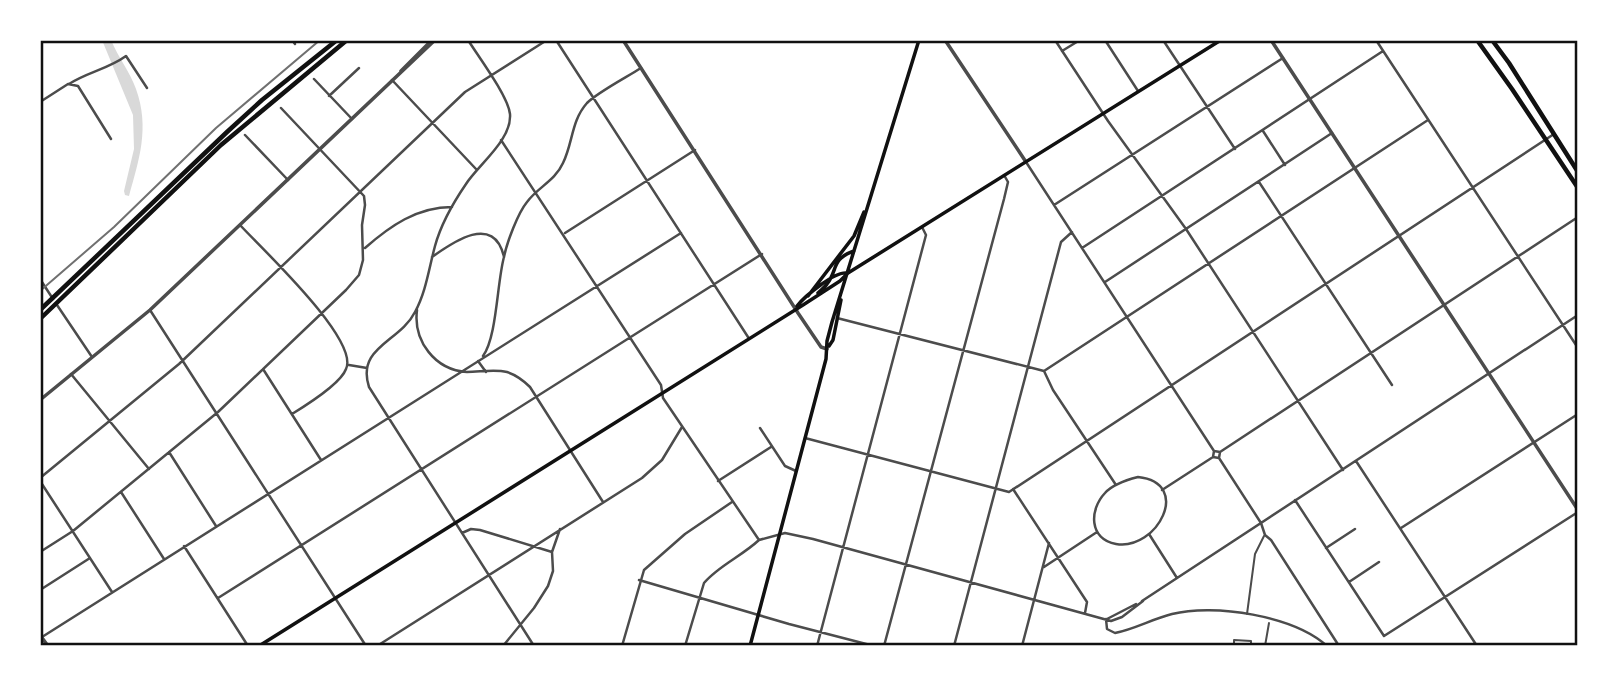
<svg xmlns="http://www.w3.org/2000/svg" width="1618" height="686" viewBox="0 0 1618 686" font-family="'Source Sans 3',sans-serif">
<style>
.water{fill:#d9d9d9}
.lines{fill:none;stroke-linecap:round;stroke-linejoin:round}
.service{stroke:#4c4c4c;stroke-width:2}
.pedestrian{stroke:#4c4c4c;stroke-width:2}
.minor{stroke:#4c4c4c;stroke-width:2.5}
.tertiary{stroke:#4c4c4c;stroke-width:3.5}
.secondary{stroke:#111;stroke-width:3.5}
.primary{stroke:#111;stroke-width:4.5}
.rail{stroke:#707070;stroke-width:2}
.neatline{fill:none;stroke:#111;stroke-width:2.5}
</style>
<rect width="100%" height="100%" fill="#fff"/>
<!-- water -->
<path class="water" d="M102 40H111C118 57 130 72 136 89 150 128 139 160 129 196L125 195 124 191 134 149 133 115Z"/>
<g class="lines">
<!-- service -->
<path class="service" d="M1247 614 1255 554 1264 536"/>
<!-- pedestrian -->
<path class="pedestrian" d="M1234 646V640L1251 641V646
M1265 646 1269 623"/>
<!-- minor -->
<path class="minor" d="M292 40 295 44
M468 40C478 56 508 96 510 114 512 140 479 164 466 184 453 203 441 224 435 246 429 268 426 292 415 312 400 342 356 347 369 387L534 646
M556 40 748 337
M1055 40 1108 121 1186 229 1343 470
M1105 40 1138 91
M1163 40 1235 149
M1376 40 1578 348
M1062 51 1080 40
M314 79 352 119
M392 80 476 169
M69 84C88 72 108 69 126 56L147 88
M329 96 359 68
M40 102 68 84 78 86 111 139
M1263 131 1285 165
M245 135 288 180
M501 140 661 385 663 398 759 540 785 533 813 539 1111 621 1122 617 1143 601
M1026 162 1214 451
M1259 182 1392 385
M1054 205 1283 58
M240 225C261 248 360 340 346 369 341 383 305 406 292 414
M565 233 695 150
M365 248C390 226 417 207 452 207
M1082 248 1383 51
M432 257C453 242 494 213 504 257
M40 279 53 299
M1105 282 1332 133
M57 305 92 357
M150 310 366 646
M417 310C413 341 435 370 467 372 480 372 494 369 507 372 516 375 523 380 530 387L603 502
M837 318 1044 371
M483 356C497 337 497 282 504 257 507 242 518 213 527 202 538 187 555 181 563 163 573 143 571 121 587 103 598 92 627 77 641 68
M478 361 486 372
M349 365 367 368
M263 369 321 460
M1044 371 1428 120
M1044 371 1053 390 1116 485
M71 374 149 469
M760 428 785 466 796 471
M805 438 1009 492 1554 134
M169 452 216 526
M1220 452 1578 217
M1219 458 1261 523 1265 535 1271 540 1339 646
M1356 461 1477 646
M1138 477C1193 483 1157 551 1116 544 1089 539 1089 510 1105 493 1113 484 1126 480 1138 477Z
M40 478 179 364 465 92 547 40
M40 481 112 592
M718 481 771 447
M1013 489 1087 602 1085 613
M1162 490 1213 457 1214 451 1220 452 1219 458 1213 457
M121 492 164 559
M1295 500 1384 636 1578 512
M1401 528 1578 414
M462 533 471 529 480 530 552 552
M1149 534 1177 578
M184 546 248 646
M1326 548 1355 529
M40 552 73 531 218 412 346 290 359 275 363 260 362 225 365 205 364 196 281 108
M1044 567 1097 532
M639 580 789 624 874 646
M1349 582 1379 562
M40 590 90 558
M218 598 762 254
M1142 601 1578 315
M1106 619 1107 629 1115 633C1135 629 1152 619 1172 614 1214 603 1294 616 1327 646
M1107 619 1136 604
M42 637 681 233
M377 646 642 478 662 460 682 427
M503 646 534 608 548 586 553 571 552 552 560 529
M622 646 644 570 685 534 732 502
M685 646 704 583C718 566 742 556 759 540
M817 646 926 235 922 227
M884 646 1004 199 1008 182 1004 175
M954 646 1061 242 1072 232
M1022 646 1049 543"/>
<!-- tertiary -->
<path class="tertiary" d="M623 40 798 313 821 347 827 349
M945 40 1026 162
M1271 40 1578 510
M401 71 432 40
M40 400 150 310 435 40
M40 635 48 646"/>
<!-- secondary -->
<path class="secondary" d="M818 293C821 290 825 287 827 284 838 270 831 259 854 251
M808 296 854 236 864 212
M797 306C805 296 835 271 847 273
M829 346 833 340 841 300
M259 646 803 305 840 281 848 273 1221 40
M750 646 826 359 827 341 832 322 919 40"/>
<!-- primary -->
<path class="primary" d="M1477 40 1512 89 1578 188
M1492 40 1509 63 1578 172
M40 310 227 132 262 100 337 40
M40 319 221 145 347 40"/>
<!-- rail -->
<path class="rail" d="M40 291 114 227 216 128 320 40"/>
</g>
<!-- border -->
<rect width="1618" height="686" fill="none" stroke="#ffffff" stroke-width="84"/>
<rect x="42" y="42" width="1534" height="602" class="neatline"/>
</svg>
